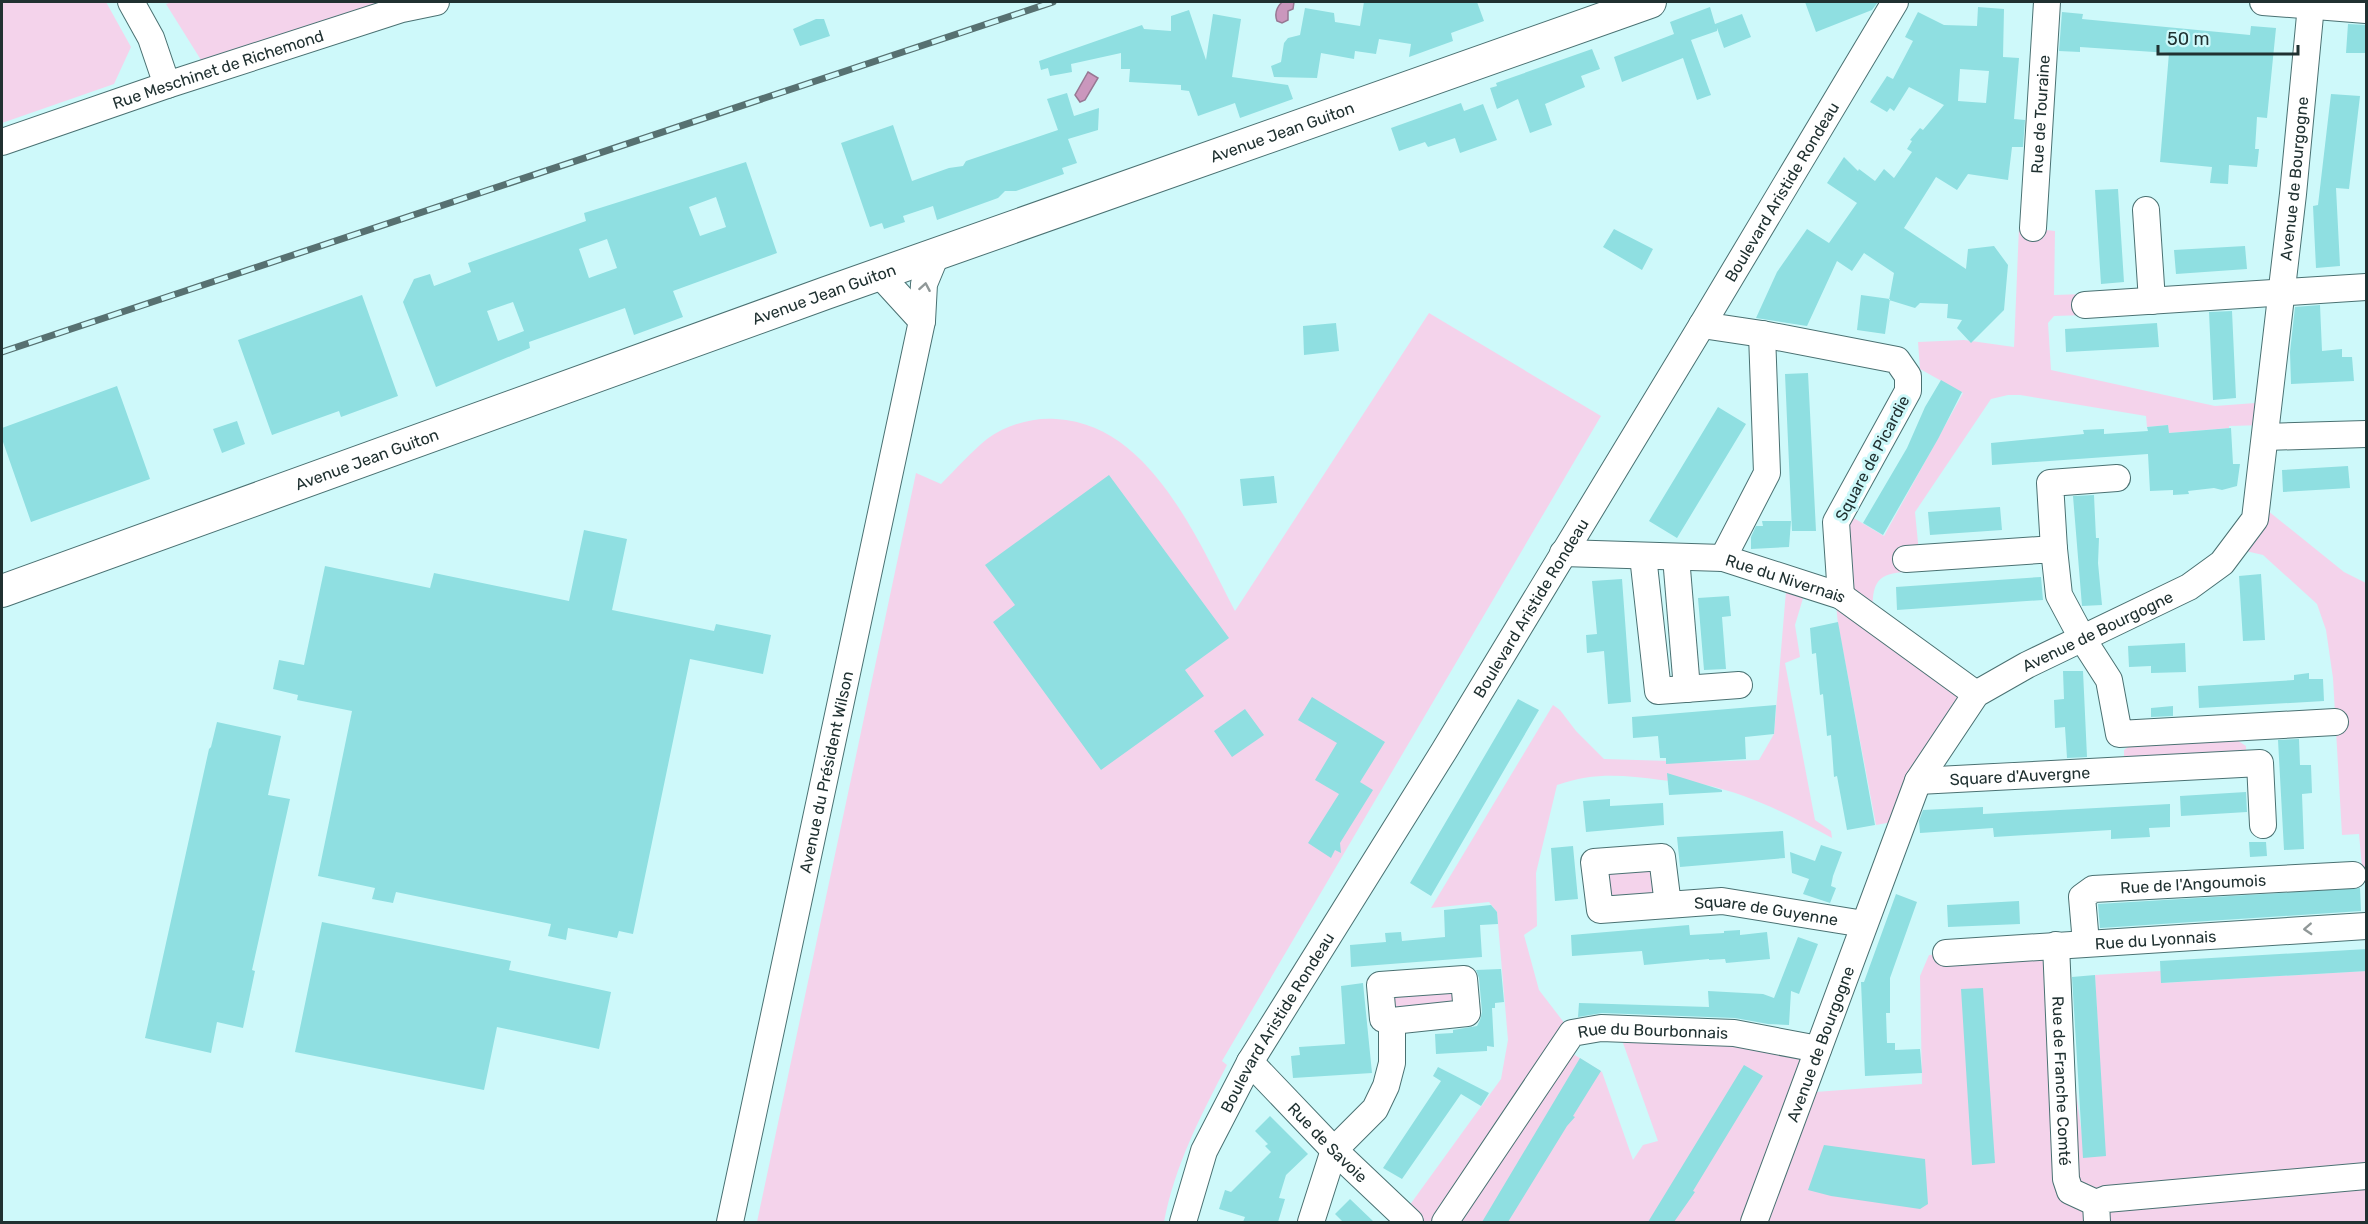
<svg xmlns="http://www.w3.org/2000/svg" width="2368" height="1224" viewBox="0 0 2368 1224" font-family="Rubik,sans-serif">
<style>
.green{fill:#f4d3eb}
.water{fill:#ca97bd;stroke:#977893;stroke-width:1.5}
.building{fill:#8fdfe1;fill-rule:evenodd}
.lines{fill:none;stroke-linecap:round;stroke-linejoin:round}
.minor-casing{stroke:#4a7172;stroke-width:28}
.major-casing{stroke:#4a7172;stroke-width:34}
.minor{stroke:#fff;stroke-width:26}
.major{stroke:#fff;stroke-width:32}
.rail-casing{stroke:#577171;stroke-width:7}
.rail{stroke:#cef9fa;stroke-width:4.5;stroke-dasharray:14;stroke-linecap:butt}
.oneway{stroke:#909898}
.labels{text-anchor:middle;stroke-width:6;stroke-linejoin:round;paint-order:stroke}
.street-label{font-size:16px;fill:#203131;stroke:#cef9fa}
</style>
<rect width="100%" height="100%" fill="#cef9fa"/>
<!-- green -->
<path class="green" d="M2 2H106L131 47 114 84 2 123Z
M172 2H425L426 4 201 60 166 4Z
M2019 227 2055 231 2054 295 2084 294 2086 315 2054 316 2048 323 2051 370 2215 406 2269 402 2266 425 2229 426V428L2169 433 2168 425 2147 427 2146 416 2020 395H2008L1991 399 1915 512 1919 553 1905 554 1907 572C1872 573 1872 588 1873 619L1976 694 1903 820 1876 825 1838 624 1835 594 1842 511 1884 536 1963 393 1920 369 1918 342 1964 340 2014 347Z
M1429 313 1601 416 1222 1061 1227 1065C1200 1117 1175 1165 1164 1222H757L916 473 941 484C956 469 971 452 987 439 1006 425 1033 417 1056 419 1150 424 1197 539 1235 611Z
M2257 502 2344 572 2366 583V867H2362L2359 834 2342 835 2333 678 2326 630 2317 604 2263 555 2233 548Z
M1787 579 1807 585 1795 625 1800 657 1785 663 1815 820 1831 831 1832 838C1792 816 1751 795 1706 785 1691 782 1676 782 1661 780 1623 775 1594 772 1557 785L1536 873 1537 926 1524 935 1539 990 1572 1033 1562 1047 1602 1072 1633 1160 1643 1145 1658 1141 1618 1029 1818 1049 1802 1093 1922 1084 1920 976 1929 955 2056 945 2085 1157 2105 1155 2095 975 2161 971 2162 983 2366 971V1222H1412L1404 1213 1501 1079 1508 1040 1497 912 1489 902 1431 908 1553 705 1560 710 1576 731 1604 759 1702 762 1759 760 1774 734Z
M2234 738 2246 746V755L2127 761 2124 756V750L2131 745Z
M1662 857 1668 905 1600 910 1594 862Z
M1464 979 1467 1013 1383 1019 1380 985Z"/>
<!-- water -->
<path class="water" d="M1282 2H1294L1293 9 1288 11V20L1282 23 1277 21C1274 13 1277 7 1282 2Z
M1088 72 1098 78 1085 100 1080 102 1075 95Z"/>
<!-- building -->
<path class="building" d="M1364 2H1477L1484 21 1451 33 1453 41 1409 57 1411 44 1379 39 1376 54 1355 51 1354 59 1321 53 1317 78 1274 77 1271 66 1281 62 1284 43 1288 38 1300 35 1305 8 1334 13 1335 22 1360 26Z
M1805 2H1878L1872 10 1816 32Z
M1710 7 1715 24 1742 14 1751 37 1724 48 1717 28V31L1691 40 1711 95 1697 100 1683 58 1622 82 1614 57 1674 34 1670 22Z
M1978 7 2004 9 2003 57 2019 58 2014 119 2025 120 2023 147H2012L2008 180 1968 174 1957 190 1936 177 1904 228 1966 269 1968 249 1994 246 2008 265 2004 310 1971 343 1957 328 1962 320 1947 318 1948 304 1920 303 1915 308 1889 300 1894 273 1864 253 1852 271 1837 261 1807 326 1756 318 1777 272 1807 229 1829 243 1857 203 1827 183 1844 157 1858 171 1859 169 1875 181 1884 169 1894 178 1912 152 1907 149 1912 141 1910 140 1920 128 1923 130 1944 105 1909 87 1894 111 1890 108 1887 112 1870 102 1887 76 1893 79 1913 41 1905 37 1918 12 1944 25 1977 26ZM1960 69 1989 71 1986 103 1958 101Z
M1189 10 1206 60 1213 14 1241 19 1232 77 1288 85 1293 99 1240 118 1235 103 1198 116 1189 91 1181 90V85L1129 82 1130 69H1121V53L1071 64 1072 72 1050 76 1048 68 1041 70 1039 61 1142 25 1144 29 1171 31V16Z
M2062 12 2083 14 2082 19 2250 35 2251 26 2276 28 2267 118 2257 117 2255 149H2259L2257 167 2229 165 2228 184 2210 183 2212 167 2160 162 2169 53 2080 47V52L2059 51Z
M816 19H824L830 36 800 46 793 29Z
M2348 24 2367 25V53H2346Z
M1592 49 1600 69 1581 76 1585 87 1545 104 1552 125 1530 133 1518 99 1497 109 1490 88 1497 86 1496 83Z
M1067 93 1074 116 1099 108 1098 130 1068 139 1077 163 1062 168 1064 174 1016 191H1005L998 198 937 220 933 206 903 216 905 222 884 229 882 223 870 227 841 143 893 125 912 181 949 168 963 166 966 161 1058 130 1047 99Z
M2331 94 2360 96 2349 189 2336 188 2340 266 2316 268 2313 206 2318 205Z
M1461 103 1464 111 1483 104 1497 140 1460 153 1455 138 1428 147 1425 142 1399 151 1391 128Z
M746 162 777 253 673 291 683 317 634 335 625 308 529 342 530 348 436 387 403 302 414 279 430 274 434 286 471 272 468 263 586 221 584 213ZM716 197 726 227 700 236 689 207ZM607 239 617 268 589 278 579 249ZM513 302 524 331 498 341 487 311Z
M2118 189 2124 282 2101 284 2095 190Z
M1614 229 1653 249 1642 270 1603 247Z
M2245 246 2247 269 2176 274 2174 250Z
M362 295 398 396 341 417 339 411 272 435 238 340Z
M1861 295 1890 299 1885 334 1857 330Z
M2320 305 2322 351 2342 349V357H2352L2354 381 2291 384 2290 352 2295 307Z
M2232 311 2236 398 2213 400 2209 312Z
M1336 323 1339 351 1304 355 1303 326Z
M2157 323 2159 347 2066 352 2065 329Z
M1808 373 1816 531H1792L1785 374Z
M1941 380 1962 392 1938 439 1883 535 1863 523 1907 448 1925 407Z
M117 386 150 479 31 522 2 439V428Z
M1718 407 1746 424 1677 538 1649 521Z
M237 421 245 444 222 453 213 429Z
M2168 425 2169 433 2231 428 2233 464H2240L2237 486 2222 490 2214 488 2188 491 2189 494 2173 495V490L2150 491 2148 454 1992 465 1991 443 2084 434 2083 430 2104 429V434L2148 431 2147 427Z
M2348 466 2350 488 2283 492 2282 470Z
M1109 475 1229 638 1185 670 1204 696 1101 770 993 622 1015 605 985 565Z
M1274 476 1277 503 1243 506 1240 479Z
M2094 495 2096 538H2099L2098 563 2102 605 2082 606 2073 496Z
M2000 507 2002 530 1930 535 1928 512Z
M1762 521H1791L1789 547 1751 549V537L1756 526H1763Z
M584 530 627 539 612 610 714 631 716 624 771 635 763 674 690 659 633 934 619 931 617 938 568 928 566 940 548 936 551 924 396 892 393 903 372 899 375 888 318 876 352 711 297 700 298 695 273 689 279 660 304 665 325 566 430 588 434 573 569 601Z
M2261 574 2265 640 2243 641 2239 576Z
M2041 577 2043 600 1897 610 1896 587Z
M1622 579 1631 702 1608 704 1604 651 1587 653 1586 635 1597 634 1592 581Z
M1729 596 1731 616 1722 617 1726 669 1704 670 1698 598Z
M1838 622 1875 825 1847 830 1837 776 1834 777 1831 735 1827 736 1823 694 1820 695 1816 653 1812 654 1810 628Z
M2185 643 2186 672 2151 673V666L2129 667 2128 646Z
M2063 671H2083L2087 757 2067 758 2065 727 2055 728 2054 700 2064 699Z
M2309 673V679H2323L2324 701 2199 708 2198 686 2294 680V675Z
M1312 697 1385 742 1360 782 1373 790 1340 843 1341 853 1335 850 1331 858 1308 843 1339 794 1315 780 1337 743 1298 720Z
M1518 699 1539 710 1431 896 1410 883Z
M1776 705 1774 734 1745 737 1746 759 1666 764V758H1660L1658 736 1633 738 1632 717Z
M2173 706V716L2151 717V708Z
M1245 709 1264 735 1232 757 1214 731Z
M217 722 281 736 268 795 290 799 252 970 255 971 243 1028 217 1022 211 1053 145 1038 209 749 211 747Z
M2299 739 2300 765H2311L2312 793 2302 794 2304 849 2284 850 2278 740Z
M1667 773 1722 790V792L1669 795Z
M2246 792 2247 812 2181 816 2180 796Z
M1610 799V806L1663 803 1664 825 1586 832 1583 801Z
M2170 804V827L2149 828 2150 837 2111 839V830L1994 837 1993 828 1920 833 1919 821 1923 810 1983 807V814Z
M1783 831 1785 858 1680 867 1677 837Z
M2249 842H2266L2267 856 2250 857Z
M1821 845 1842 852 1833 876 1831 886 1836 888 1830 903 1803 894 1809 879 1792 873 1790 852 1815 861Z
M1573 846 1578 899 1555 901 1551 848Z
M2360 888 2361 911 2100 928 2098 904Z
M1896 894 1917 902 1890 978V1013H1886L1887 1043H1895V1050L1920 1049 1922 1073 1865 1076 1861 982H1864Z
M2019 901 2020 924 1948 927 1947 905Z
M1491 905 1497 912 1498 924 1480 925 1482 957 1351 967 1350 945 1386 942 1385 933 1401 932 1402 941 1445 937 1444 910Z
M322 922 511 961 509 970 611 992 599 1049 497 1027 484 1090 295 1052Z
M1689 925 1690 935 1724 933V931L1740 930V935L1767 932 1770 959 1726 963 1725 959 1709 960V959L1644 965 1642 951 1572 956 1571 935Z
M1798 937 1818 944 1799 994 1791 991 1789 1025 1768 1024 1735 1018 1602 1013 1578 1017 1579 1003 1709 1007 1708 991 1763 994 1774 998Z
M2367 949V971L2161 983 2160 961Z
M1501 969 1504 1002 1495 1003V1008H1492L1494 1047 1487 1046V1051L1436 1054 1435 1034 1453 1033V1030L1477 1026 1480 1020 1482 1012 1479 978 1476 970Z
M2095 975 2106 1156 2083 1158 2072 977Z
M1363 983 1372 1073 1293 1078 1291 1056 1300 1055 1299 1047 1345 1044 1341 986Z
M1983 988 1995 1163 1972 1165 1961 989Z
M1580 1058 1601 1071 1573 1116 1575 1117 1567 1126 1508 1222H1482Z
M1744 1065 1763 1076 1693 1191 1695 1192 1674 1222H1648Z
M1438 1067 1489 1093 1481 1106 1461 1094 1402 1179 1383 1168 1441 1081 1433 1076Z
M1270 1116 1308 1154 1286 1175 1279 1198 1285 1199 1278 1222H1243L1245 1217 1219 1209 1225 1190 1231 1192 1271 1152 1265 1146 1268 1144 1255 1131Z
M1824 1145 1925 1159 1928 1204 1920 1209 1831 1196 1808 1190Z
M1350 1199 1374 1222H1343L1335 1214Z"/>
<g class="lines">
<!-- minor casing -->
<g class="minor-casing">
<g id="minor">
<path d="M131 2 151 38 167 85"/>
<path d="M2263 2 2366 10"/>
<path id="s1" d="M2 142 167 85 402 9 436 2"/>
<path d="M2146 210 2152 301"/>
<path id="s2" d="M2033 228 2047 2"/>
<path d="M880 275 922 321"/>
<path d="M2085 305 2366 287"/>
<path d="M1702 325 1762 334 1897 360 1908 376V391L1836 522 1841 596"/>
<path d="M2265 437 2366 434"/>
<path d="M2054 549 2050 483 2117 478"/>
<path id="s3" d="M1563 553 1723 558 1841 596 1976 694"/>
<path d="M1643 556 1658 691 1739 685"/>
<path d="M1676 557 1687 689"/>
<path d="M1723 558 1767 473 1762 334"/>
<path d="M1906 559 2054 549 2059 595 2082 638 2109 680 2119 734 2335 722"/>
<path id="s4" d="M1918 781 2260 763 2263 825"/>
<path id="s5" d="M1668 905 1662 857 1594 862 1600 910 1722 901 1864 924"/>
<path id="s6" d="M2086 943 2082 897 2093 889 2353 875"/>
<path id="s7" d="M2056 945 2066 1179 2070 1191 2096 1203"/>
<path id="s8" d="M1946 953 2366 926"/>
<path d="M1464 979 1467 1013 1392 1021 1383 1019 1380 985Z"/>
<path id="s9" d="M1250 1062 1334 1150 1410 1222"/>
<path id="s10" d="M730 1222 922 321 924 284 936 255"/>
<path id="s11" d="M1183 1222 1204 1151 1250 1062 1444 751 1702 325 1895 2"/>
<path d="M1311 1222 1334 1150 1375 1109 1386 1086 1392 1063V1021"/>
<path id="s12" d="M1445 1222 1572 1033 1601 1028 1734 1033 1818 1049"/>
<path id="s13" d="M1754 1222 1918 781 1976 694 2027 665 2189 587 2222 563 2255 519 2293 194 2311 5"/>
<path d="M2097 1222 2096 1203 2106 1199 2366 1176"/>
</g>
</g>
<!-- major casing -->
<g class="major-casing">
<g id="major">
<path id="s14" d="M2 591 826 293 1650 2"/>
</g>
</g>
<!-- minor -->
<use href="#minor" class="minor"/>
<!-- major -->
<use href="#major" class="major"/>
<!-- rail casing -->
<g class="rail-casing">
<path id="rail" d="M2 352 1053 2"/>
</g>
<!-- rail -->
<use href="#rail" class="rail"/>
</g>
<!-- one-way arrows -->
<defs><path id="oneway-chevron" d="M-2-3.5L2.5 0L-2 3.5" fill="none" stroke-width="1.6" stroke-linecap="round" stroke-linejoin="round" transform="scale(1.5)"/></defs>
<g class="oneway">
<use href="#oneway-chevron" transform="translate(925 287) rotate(-80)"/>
<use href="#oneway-chevron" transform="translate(2308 929) rotate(177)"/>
</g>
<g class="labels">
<!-- street labels -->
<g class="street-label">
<text dy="6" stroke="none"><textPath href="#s1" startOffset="228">Rue Meschinet de Richemond</textPath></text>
<text dy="6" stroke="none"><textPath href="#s2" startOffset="114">Rue de Touraine</textPath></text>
<text dy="6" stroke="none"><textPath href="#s14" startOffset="1360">Avenue Jean Guiton</textPath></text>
<text dy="6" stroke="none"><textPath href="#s13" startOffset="1252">Avenue de Bourgogne</textPath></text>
<text dy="6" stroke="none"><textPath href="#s11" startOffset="1194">Boulevard Aristide Rondeau</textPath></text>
<text dy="6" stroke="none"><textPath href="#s14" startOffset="874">Avenue Jean Guiton</textPath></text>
<text transform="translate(1872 458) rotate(-62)" y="6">Square de Picardie</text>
<text dy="6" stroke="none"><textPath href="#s14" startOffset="388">Avenue Jean Guiton</textPath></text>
<text dy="6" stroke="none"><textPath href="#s3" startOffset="226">Rue du Nivernais</textPath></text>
<text dy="6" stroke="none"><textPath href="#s11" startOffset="708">Boulevard Aristide Rondeau</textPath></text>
<text dy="6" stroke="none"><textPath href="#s13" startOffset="712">Avenue de Bourgogne</textPath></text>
<text dy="6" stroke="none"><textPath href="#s10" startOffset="460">Avenue du Président Wilson</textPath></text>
<text dy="6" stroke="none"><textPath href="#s4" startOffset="102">Square d'Auvergne</textPath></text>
<text dy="6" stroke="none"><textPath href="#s6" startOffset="160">Rue de l'Angoumois</textPath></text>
<text dy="6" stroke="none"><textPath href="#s5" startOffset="332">Square de Guyenne</textPath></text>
<text dy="6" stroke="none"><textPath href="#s8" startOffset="210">Rue du Lyonnais</textPath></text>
<text dy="6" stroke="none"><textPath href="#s11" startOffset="222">Boulevard Aristide Rondeau</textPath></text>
<text dy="6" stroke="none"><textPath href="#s12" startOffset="309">Rue du Bourbonnais</textPath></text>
<text dy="6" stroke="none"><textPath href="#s13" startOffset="190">Avenue de Bourgogne</textPath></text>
<text dy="6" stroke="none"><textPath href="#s7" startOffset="136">Rue de Franche Comté</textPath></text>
<text dy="6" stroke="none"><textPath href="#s9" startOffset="112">Rue de Savoie</textPath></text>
</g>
</g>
<!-- border -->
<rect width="2368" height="1224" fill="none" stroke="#203131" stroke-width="6"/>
<!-- scale -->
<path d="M2158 45v9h140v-9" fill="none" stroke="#203131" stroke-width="3"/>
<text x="2167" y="45" font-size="18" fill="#203131" stroke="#cef9fa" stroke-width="4.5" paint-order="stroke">50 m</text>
</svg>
